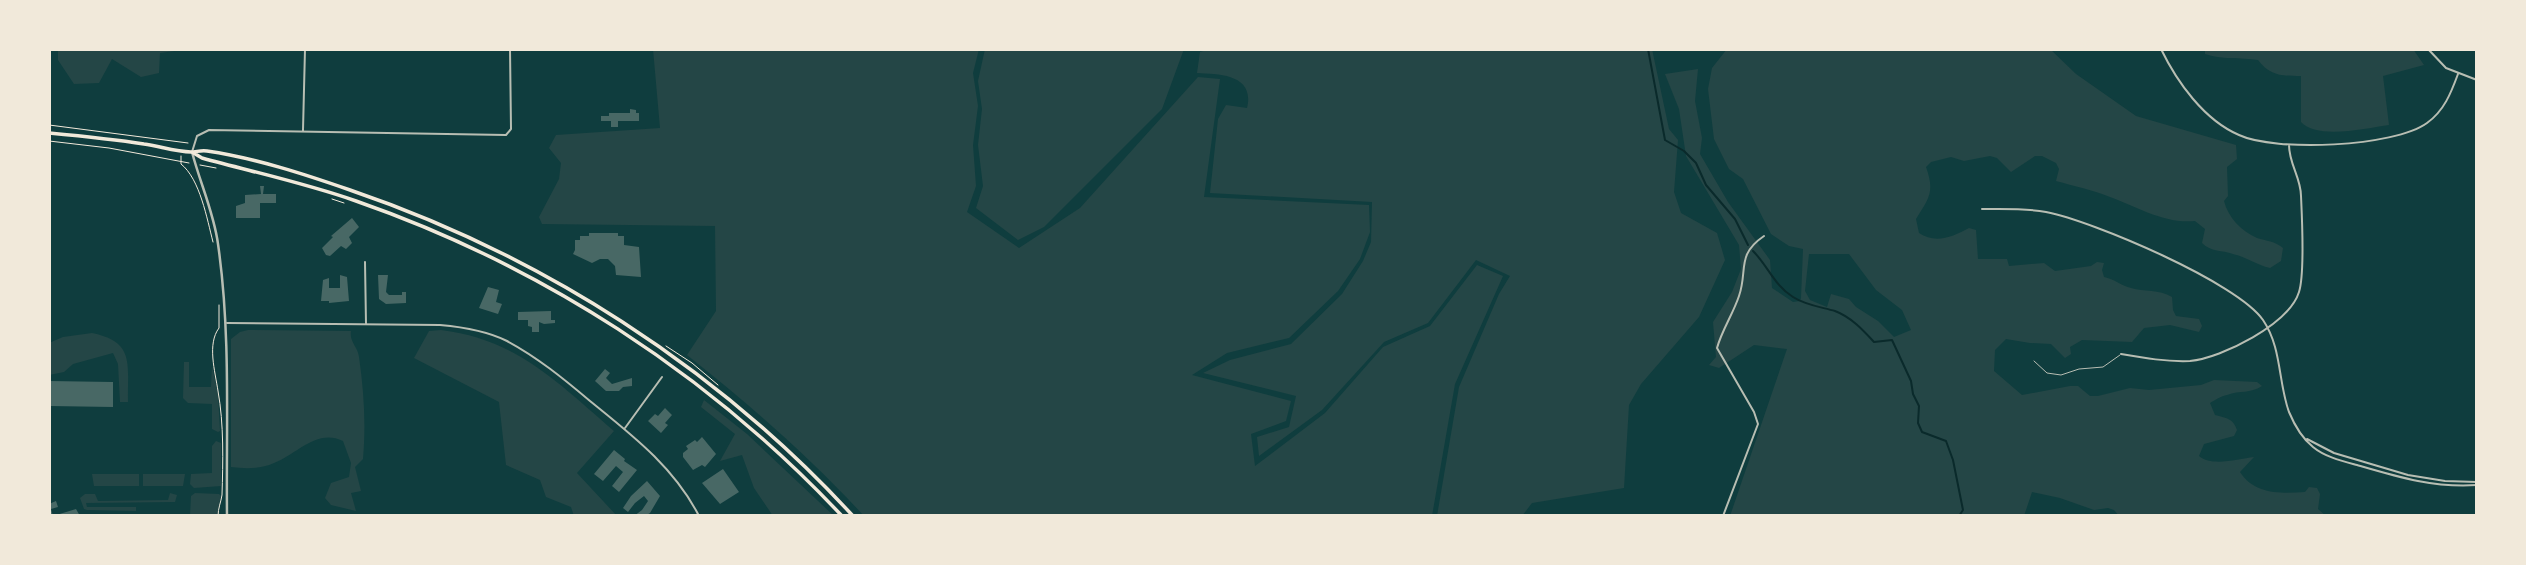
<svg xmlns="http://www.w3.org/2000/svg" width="2526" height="565" viewBox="0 0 2526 565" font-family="'Fira Sans',sans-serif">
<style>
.green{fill:#244646;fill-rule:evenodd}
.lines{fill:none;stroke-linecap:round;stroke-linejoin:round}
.stream{stroke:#0a2a2b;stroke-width:2}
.building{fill:#486865}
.path{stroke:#f1e9da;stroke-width:1}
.service{stroke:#b8beb3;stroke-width:1}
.minor{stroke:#b8beb3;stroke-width:2}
.tertiary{stroke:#b8beb3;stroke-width:2.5}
.trunk{stroke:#f1e9da;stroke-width:3.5}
</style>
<rect width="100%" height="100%" fill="#0f3d3e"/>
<!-- green -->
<path class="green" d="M58 49H189L160 53 159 73 141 77 112 59 99 83 74 84 58 60Z
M653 49H979L973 73 978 106 973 145 976 186 967 212 1019 248 1080 208 1198 77 1220 79 1204 197 1369 205 1370 232 1360 259 1338 291 1289 338 1227 353 1192 375 1291 401 1286 421 1251 434 1255 466 1325 413 1383 347 1430 326 1477 265 1503 276 1455 384 1432 516H864C808 455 751 406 687 355L716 311 715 226 542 224 539 217 559 179 561 163 549 148 556 135 660 128Z
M985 49H1184L1162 109 1044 227 1018 240 976 208 983 186 978 145 982 109 978 81Z
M1210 49H1652L1669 129 1678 140 1674 192 1681 213 1717 233 1725 260 1699 317 1641 384 1629 405 1624 488 1532 503 1522 516H1437L1459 387 1499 294 1510 276 1476 260 1428 323 1384 342 1322 410 1259 456 1257 437 1289 427 1296 396 1203 373 1230 360 1291 344 1342 294 1363 261 1371 242 1372 202 1210 193 1218 119 1226 105 1247 108C1255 75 1221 74 1197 73L1200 52Z
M1727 49H2050L2076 74 2136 116 2236 145 2237 159 2227 167 2228 196 2224 201C2228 217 2241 231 2257 238 2266 241 2275 241 2283 248L2281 261 2270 268C2257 265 2246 257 2233 254 2222 250 2211 252 2202 243L2205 229 2195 221C2164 224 2138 207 2110 197 2093 190 2074 186 2056 181L2059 169 2056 163 2042 156H2035L2011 172 1997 158 1990 156 1964 161 1951 157 1931 162 1926 167C1935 192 1929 198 1916 219L1919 233C1935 244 1953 237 1969 228L1976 230 1978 259H2007L2009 266 2044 263 2055 271 2091 266 2097 262 2104 263 2102 270 2104 277C2114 279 2122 286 2131 288 2144 292 2159 289 2172 297L2173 310 2176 316 2199 319 2202 326 2199 332 2170 325 2144 328 2132 342 2082 340 2070 347 2071 354 2065 358 2051 344 2030 343 2006 339 1995 350 1994 371 2022 395 2070 386H2078L2090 396H2098L2130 388 2149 390 2201 385 2214 380 2257 382 2262 386C2250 394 2240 390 2227 395 2221 396 2215 400 2210 403L2215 415C2226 418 2233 418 2237 430L2234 436 2204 444 2199 456C2212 467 2238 459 2254 457L2240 472C2254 494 2280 494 2305 492L2309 487 2317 488 2320 494 2318 509 2326 516H2119L2114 510 2108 508 2094 510 2060 498 2032 492 2024 516H1730L1787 349 1754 345 1719 368 1709 365 1716 357 1713 322 1732 292 1741 269 1739 245 1686 156 1679 109 1665 74 1698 69 1695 101 1702 138 1700 154 1728 202 1770 260 1772 288 1793 302 1800 301 1801 298 1803 249 1789 246 1771 234 1743 179 1729 169 1714 139 1708 89 1712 68ZM1809 254H1849L1876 290 1902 310 1911 330 1894 337 1878 321 1856 307 1849 299 1831 294 1827 307 1810 300 1805 291Z
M2205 49H2413L2424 65 2383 76 2389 125C2367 128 2317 140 2301 122V76C2282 76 2270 76 2258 60 2241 57 2221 60 2205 54Z
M248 330 351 331C349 342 358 347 359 357 364 392 366 424 363 459L355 467 361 491 351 493 356 511 331 505 325 498 331 483 349 477 351 463 343 441C317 428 297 454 274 463 261 469 246 469 231 467V339L240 332Z
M441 330C517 339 559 384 614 431L577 473 617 516H574L571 507 546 497 540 480 506 465 499 402 414 358 429 331Z
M92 333C136 342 127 365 128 402H120L118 364 113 353 73 364 64 372 49 375V343L63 337Z
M184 362H189V387H211L212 366 218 394 220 431 218 432 212 429V404L188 403 183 398Z
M704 400 747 434 834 516H773L754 488 742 455 720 461 735 434 701 407Z
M216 441 221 443V486L194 488 190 484 191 474 212 473V446Z
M92 474H139V486H94Z
M143 474H185L183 486H143Z
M170 493 177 495 175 502 86 503 87 507H136V511L87 510 84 509 80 498 85 494H95L98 501 168 500Z
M195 493 219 494 221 496 217 516H190L191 496Z"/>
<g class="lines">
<!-- stream -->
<path class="stream" d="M1648 49 1665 140 1684 151 1696 163 1706 185 1735 219 1748 245
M1753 251C1768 266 1774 285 1793 297 1805 305 1821 307 1835 311 1851 317 1863 330 1874 342L1892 340 1911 381 1913 394 1919 406 1918 423 1922 432 1946 441 1953 460 1963 510 1959 516"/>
</g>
<!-- building -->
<path class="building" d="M630 109 636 110V113H639V121H618V127H611V121H601V116H609V113H630Z
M260 186H264L263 194H276V203H260V218H236V206L245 203V195L261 194Z
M352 218 359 227 349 237 352 243 346 249 341 246 330 256 326 255 322 248 333 237 331 236Z
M589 233H618V236H624V245L639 247 641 277 616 275 615 266 608 259H600L592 263 573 254 575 250V240H580V236H589Z
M340 275 347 277 349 301 329 303V301H321L323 280 329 278V288H340Z
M378 275H388L386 292 389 295H402V292H406V303L386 304 379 299Z
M488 287 499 290 496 302 502 304 498 314 479 308Z
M551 311V320H555V323L544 324 539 322V332H532V327L528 326V320H518V312Z
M605 369 610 373 606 378 612 384 632 378V386L623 387 619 391H606L595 381Z
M49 381 113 382V407L49 406Z
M665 408 672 415 665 423 668 425 661 433 648 421 655 414 658 416Z
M702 437 716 454 705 467 702 465 693 470 683 457V453L688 449 686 446 695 440 697 442Z
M614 450 625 459 624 461 637 470 619 492 612 486 623 472 616 466 603 481 594 474Z
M723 469 739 492 720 504 702 483Z
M647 481 660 496 650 513 645 516H634L642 510 648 501 644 496 635 503 628 512 623 508 631 496Z
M56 501 58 507 51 509 53 516 76 509 80 516H49V504Z"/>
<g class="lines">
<!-- path -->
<path class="path" d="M49 125 188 143
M49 141 109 148 189 163
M181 156V164C200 179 207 219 213 242
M200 165 216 168
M332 199 344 203
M666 346 692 363 718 385
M218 516C218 508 221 502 222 495 223 462 224 424 218 391 215 371 207 344 219 328V305"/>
<!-- service -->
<path class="service" d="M2034 361 2047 373 2061 375 2079 369 2103 367 2120 355"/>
<!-- minor -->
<path class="minor" d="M2161 49C2177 82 2204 120 2239 135 2275 152 2394 147 2427 123 2444 111 2451 93 2458 74
M2428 49 2446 68 2477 80
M303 130 305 49
M192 152 197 136 209 130 506 135 511 129 510 49
M1982 209C2004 209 2025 208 2046 212 2093 221 2238 283 2263 320 2282 348 2278 382 2289 412 2294 424 2303 439 2313 447 2325 457 2342 461 2357 465 2398 477 2434 488 2477 485
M365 262 366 324
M227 323 440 325C463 327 487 331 507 341 537 357 564 379 590 401 632 435 674 467 699 516
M2121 354C2144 358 2167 362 2190 361 2222 358 2289 324 2299 292 2305 273 2302 218 2301 196 2301 178 2289 164 2289 145
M625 428 662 377
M2307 439 2334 453 2408 475 2445 481 2477 482
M1723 516 1758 424 1754 412 1717 348C1722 330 1733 314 1739 296 1748 270 1736 255 1764 236"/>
<!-- tertiary -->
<path class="tertiary" d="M192 152C200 183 214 213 218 244 231 334 226 426 227 516"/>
<!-- trunk -->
<path class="trunk" d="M49 133C81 136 112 139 144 144 159 146 176 152 191 152 196 152 201 150 207 151 255 158 304 174 350 190 541 255 716 367 853 516
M192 152 202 158C253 172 305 183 356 201 540 265 708 373 842 516"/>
</g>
<!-- border -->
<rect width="2526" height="565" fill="none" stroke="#f1e9da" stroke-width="102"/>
</svg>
